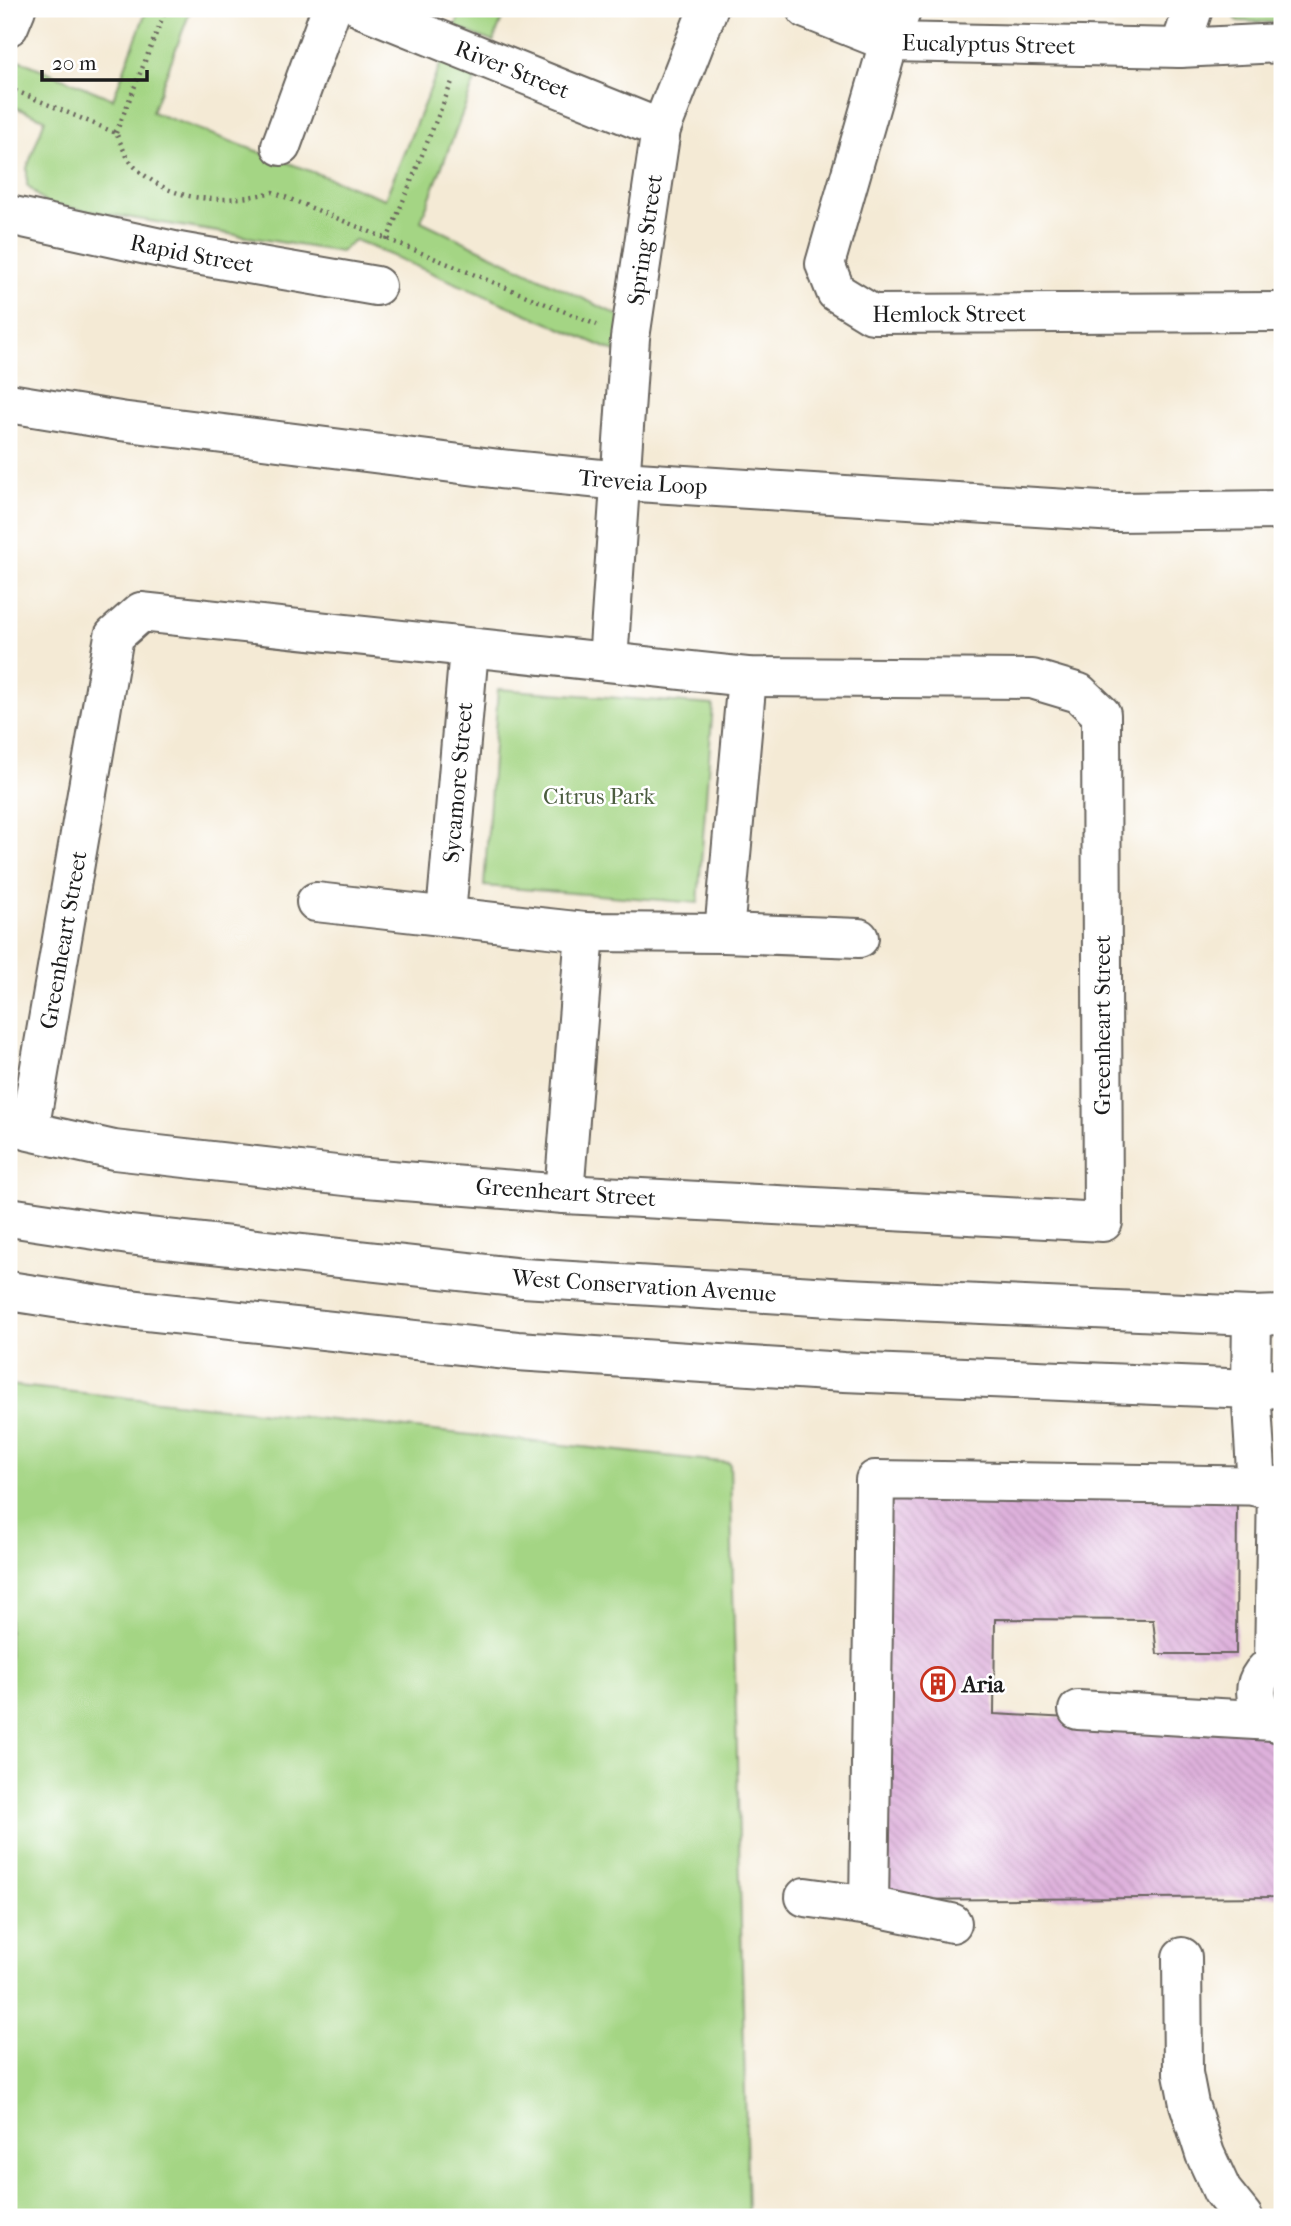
<svg xmlns="http://www.w3.org/2000/svg" width="1291" height="2226" viewBox="0 0 1291 2226" font-family="'IM FELL French Canon',serif">
<style>
.green{fill:#a4d584;stroke:#607850;stroke-width:2}
.building{fill:url(#building-back-hatch)}
.lines{fill:none;stroke-linecap:round;stroke-linejoin:round}
.minor-casing{stroke:#68645d;stroke-width:42}
.path{stroke:#68645d;stroke-width:4.5;stroke-dasharray:2 5;stroke-linecap:butt}
.minor{stroke:#fff;stroke-width:38}
.labels{text-anchor:middle;stroke-width:5;stroke-linejoin:round;paint-order:stroke}
.street-label{font-size:23px;fill:#1c1c1c;stroke:#fff}
.park-label{font-size:23px;fill:#4c5d40;stroke:#fff}
.poi-label{font-size:23px;font-weight:bold;fill:#1c1c1c;stroke:#fff;text-anchor:start}
</style>
<defs>
<pattern id="building-back-hatch" width="6" height="6" patternUnits="userSpaceOnUse" patternTransform="scale(1.75)"><rect width="6" height="6" fill="#deb1dc"/><path d="M-1 5l2 2M0 0l6 6M5-1l2 2" fill="none" stroke="#be98bc"/></pattern>
</defs>
<rect width="100%" height="100%" fill="#fff"/>
<filter id="ink" filterUnits="userSpaceOnUse"><feTurbulence type="fractalNoise" baseFrequency=".0143" numOctaves="2"/><feDisplacementMap in="SourceGraphic" scale="14" xChannelSelector="R" yChannelSelector="G"/><feConvolveMatrix kernelMatrix="1 2 1 2 8 2 1 2 1" color-interpolation-filters="sRGB"/></filter>
<filter id="wash" filterUnits="userSpaceOnUse"><feTurbulence type="fractalNoise" baseFrequency=".00686" numOctaves="4" result="noise"/><feDisplacementMap in="SourceGraphic" scale="28" xChannelSelector="R" yChannelSelector="G"/><feGaussianBlur stdDeviation="1.57" result="paint"/><feColorMatrix in="noise" values="0 0 0 0 0 0 0 0 0 0 0 0 0 0 0 0 0 1.4 0 .05"/><feComposite in="paint" operator="in"/></filter>
<g filter="url(#wash)">
<rect width="100%" height="100%" fill="#f4ead5"/>
<!-- green -->
<path class="green" d="M147 9H191L152 112 385 199 442 60 477 75 421 221 624 318 618 353 355 240 340 252 46 204 27 185V168L45 119 9 105V56L113 99Z
M462 9H506L493 42 455 27Z
M1228 9H1282V23L1238 21Z
M498 689 713 705 698 903 484 886Z
M9 1385 730 1463 748 2217H9Z"/>
<g id="blocks">
<!-- building -->
<path class="building" d="M883 1494 1237 1498 1236 1654H1157L1153 1620 995 1619 994 1714 1282 1729V1897L882 1900Z"/>
</g>
</g>
<g filter="url(#ink)">
<use href="#blocks" fill-opacity="0" stroke="#68645d" stroke-width="2"/>
<g class="lines">
<!-- minor casing -->
<g class="minor-casing">
<g id="minor">
<path id="s1" d="M363 9 661 129"/>
<path id="s2" d="M806 9 889 42 1180 48 1282 43"/>
<path id="s3" d="M902 9 889 42 825 264 836 292 872 314 1282 312"/>
<path d="M9 26 16 9"/>
<path d="M1180 48 1193 9"/>
<path d="M281 146 331 9"/>
<path id="s4" d="M9 215 179 252 376 286"/>
<path id="s5" d="M9 403 120 421 500 469 621 481 1116 512 1282 510"/>
<path d="M141 612 747 677 1032 679 1079 693 1101 714 1103 1222 564 1194 354 1177 114 1150 29 1131 114 636Z"/>
<path id="s6" d="M608 662 630 338 661 129 708 9"/>
<path d="M316 902 585 932 724 933 747 677"/>
<path id="s7" d="M446 915 469 649"/>
<path d="M724 933 859 938"/>
<path d="M564 1194 585 932"/>
<path id="s8" d="M9 1217 129 1235 523 1278 847 1298 1252 1316 1282 1315"/>
<path d="M9 1291 119 1308 517 1351 844 1372 1251 1389 1282 1388"/>
<path d="M1252 1316 1251 1389 1257 1487"/>
<path d="M1282 1661C1247 1671 1248 1714 1282 1724"/>
<path d="M1274 1663 1277 1486"/>
<path d="M1078 1710 1273 1721"/>
<path d="M805 1897 869 1906 952 1923"/>
<path d="M869 1906 875 1480 1282 1486"/>
<path d="M1182 1957 1183 2073 1189 2104 1205 2154 1222 2191 1243 2217"/>
</g>
</g>
<!-- path -->
<path class="path" d="M9 88 116 133C121 143 126 158 134 166 172 204 224 204 273 192L597 325
M116 133 166 9
M387 240 452 82"/>
<!-- minor -->
<use href="#minor" class="minor"/>
</g>
</g>
<!-- icons -->
<defs>
<g id="building-ring" transform="scale(1.75)"><circle r="9.5" fill="#fff" stroke="#c8321e" stroke-width="1.5"/><path d="M-4-6H4V6H1V3H-1V6H-4ZM-2.5-4.3h1.7v1.8h-1.7ZM.8-4.3h1.7v1.8H.8ZM-2.5-1h1.7V.8h-1.7ZM.8-1h1.7V.8H.8Z" fill="#c8321e"/></g>
</defs>
<g fill-rule="evenodd">
<use href="#building-ring" x="938" y="1684"/>
</g>
<g class="labels">
<!-- street labels -->
<g class="street-label">
<text dy="8" stroke="none"><textPath href="#s2" startOffset="189">Eucalyptus Street</textPath></text>
<text dy="8" stroke="none"><textPath href="#s1" startOffset="161">River Street</textPath></text>
<text dy="8" stroke="none"><textPath href="#s6" startOffset="424">Spring Street</textPath></text>
<text dy="8" stroke="none"><textPath href="#s4" startOffset="187">Rapid Street</textPath></text>
<text dy="8" stroke="none"><textPath href="#s3" startOffset="416">Hemlock Street</textPath></text>
<text dy="8" stroke="none"><textPath href="#s5" startOffset="639">Treveia Loop</textPath></text>
<text dy="8" stroke="none"><textPath href="#s7" startOffset="133">Sycamore Street</textPath></text>
<text transform="translate(63 940) rotate(-80)" y="8">Greenheart Street</text>
<text transform="translate(1102 1025) rotate(-90)" y="8">Greenheart Street</text>
<text transform="translate(566 1192) rotate(4)" y="8">Greenheart Street</text>
<text dy="8" stroke="none"><textPath href="#s8" startOffset="639">West Conservation Avenue</textPath></text>
</g>
<!-- park labels -->
<g class="park-label">
<text x="599" y="804">Citrus Park</text>
</g>
<!-- poi labels -->
<g class="poi-label">
<text x="962" y="1692">Aria</text>
</g>
</g>
<!-- margin -->
<rect width="1291" height="2226" fill="none" stroke="#fff" stroke-width="35"/>
<!-- scale -->
<path d="M42 70v10h105v-10" fill="none" stroke="#1c1c1c" stroke-width="3.5"/>
<text x="52" y="70" font-size="21" fill="#1c1c1c" stroke="#ffffff" stroke-width="5" paint-order="stroke">20 m</text>
</svg>
